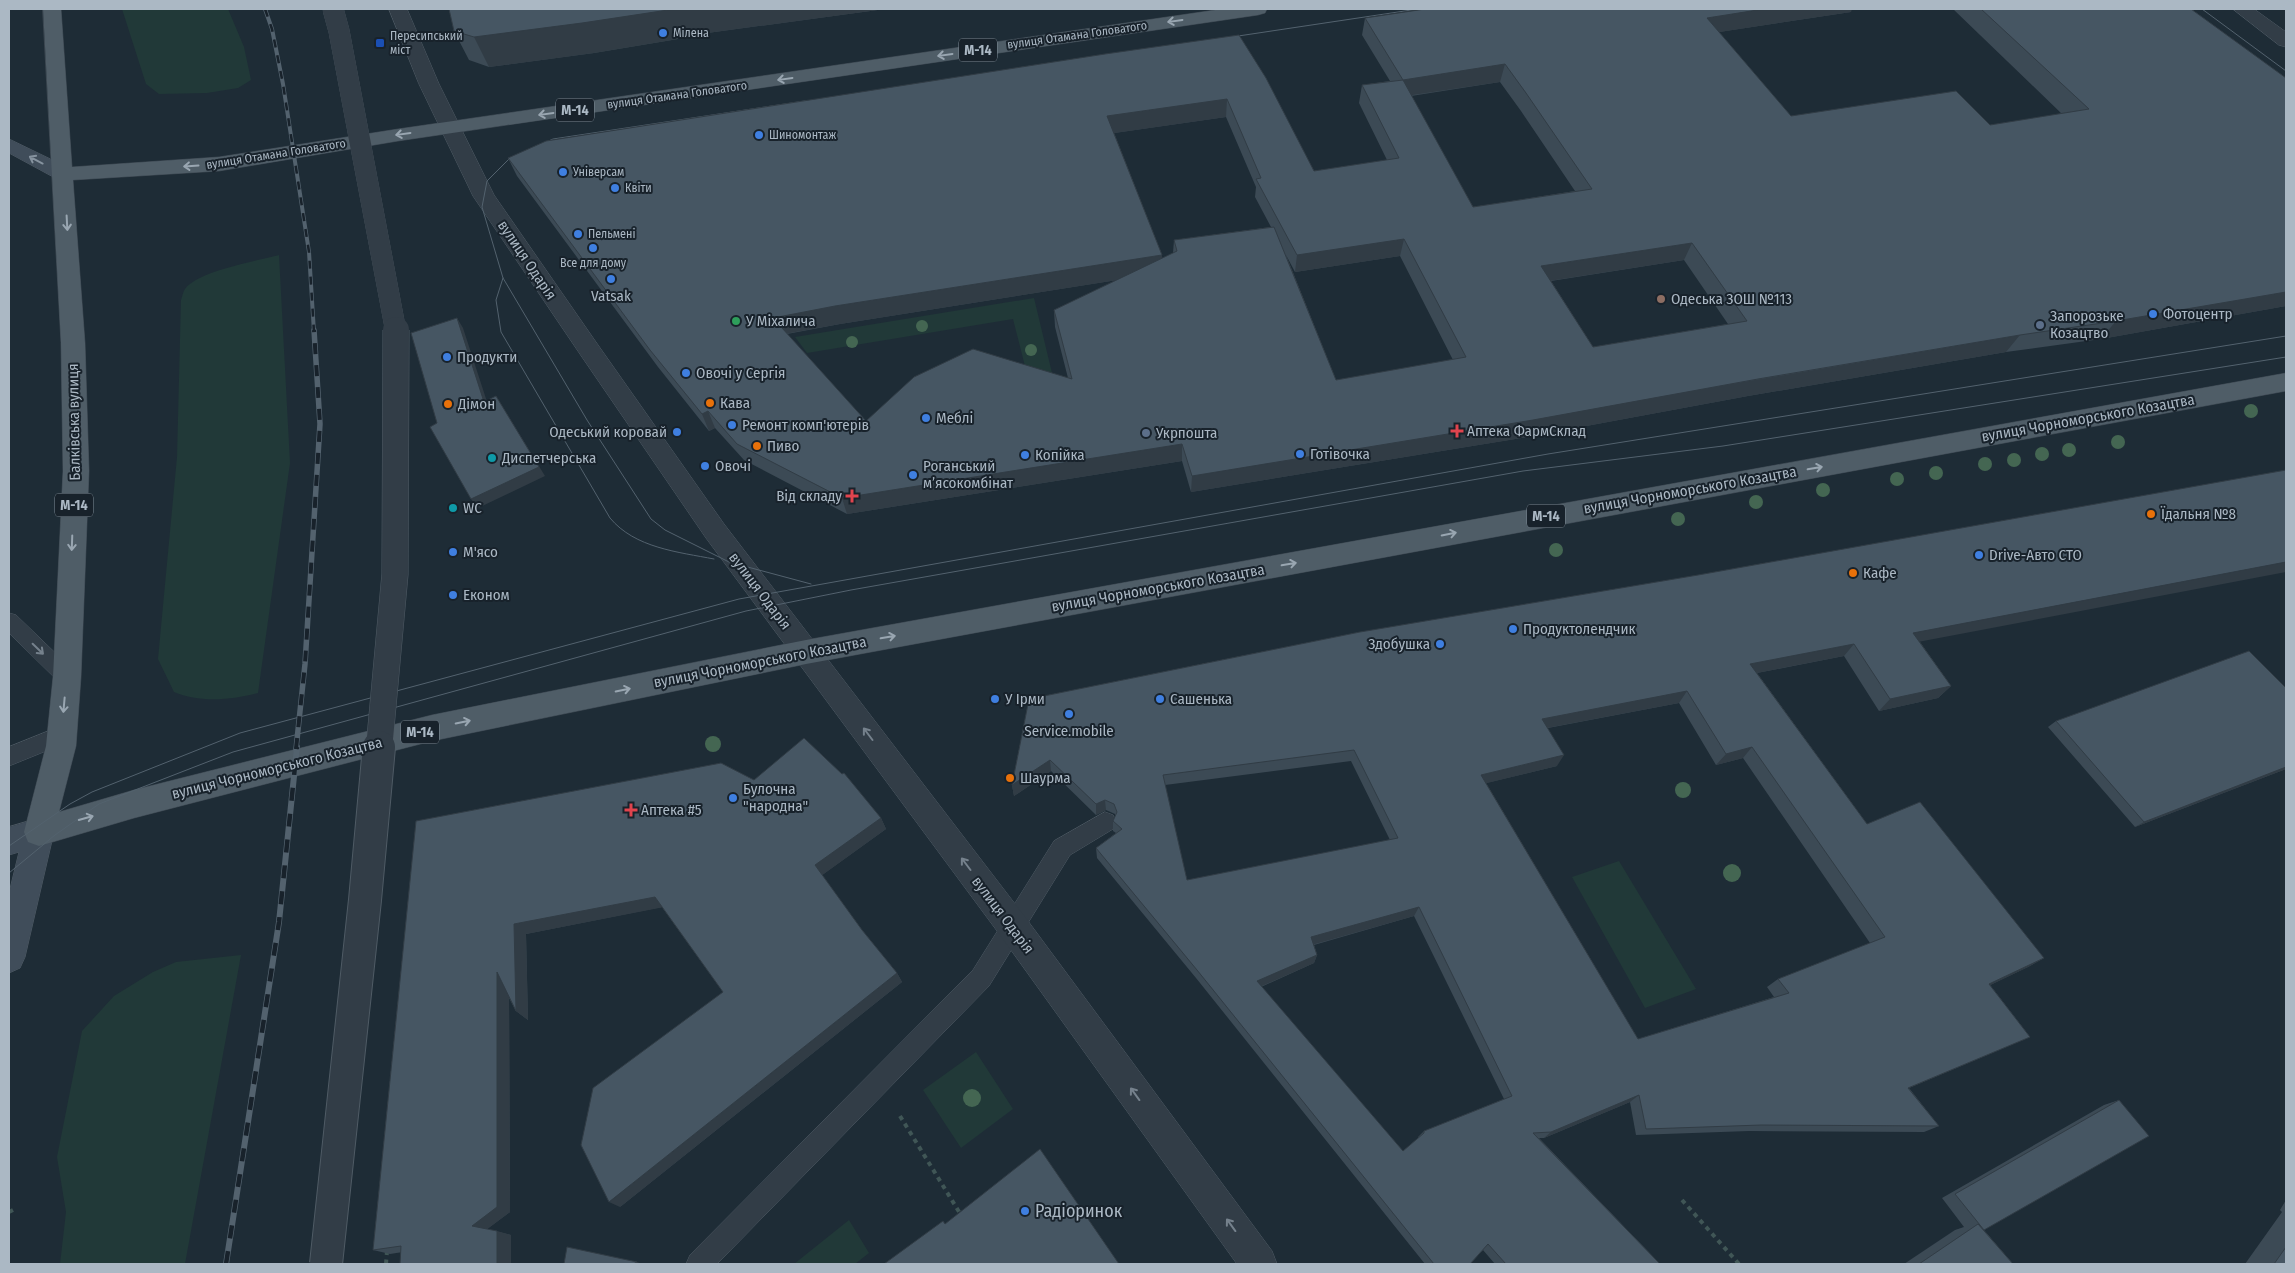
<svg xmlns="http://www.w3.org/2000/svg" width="2295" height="1273" viewBox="0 0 2295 1273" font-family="'Fira Sans Condensed',sans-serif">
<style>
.green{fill:#213938}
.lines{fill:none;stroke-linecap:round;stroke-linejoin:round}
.service-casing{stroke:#4f5b65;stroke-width:1}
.minor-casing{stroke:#4f5b65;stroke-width:1}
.tertiary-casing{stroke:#4f5b65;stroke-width:1}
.secondary-casing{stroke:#4f5b65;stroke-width:1}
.primary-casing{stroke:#3b4650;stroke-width:1}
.path{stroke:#405656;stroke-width:4;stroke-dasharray:4.5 4.5;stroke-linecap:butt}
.service{fill:#323d47;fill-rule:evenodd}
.minor{fill:#323d47;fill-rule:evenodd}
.tertiary{fill:#323d47;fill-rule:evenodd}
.secondary{fill:#404d5a;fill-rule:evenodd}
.primary{fill:#4f5d67;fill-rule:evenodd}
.tram{stroke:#53626e;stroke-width:1}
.rail-far2-casing{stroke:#53626e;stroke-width:4}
.rail-far1-casing{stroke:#53626e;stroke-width:5.5}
.rail-casing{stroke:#53626e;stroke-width:6}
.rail-far2{stroke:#18222b;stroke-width:2.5;stroke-dasharray:8;stroke-linecap:butt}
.rail-far1{stroke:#18222b;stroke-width:4;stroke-dasharray:11;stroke-linecap:butt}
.rail{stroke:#18222b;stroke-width:4.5;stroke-dasharray:13;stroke-linecap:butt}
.minor-bridge-far2-casing{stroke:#4f5b65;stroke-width:21;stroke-linecap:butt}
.minor-bridge-far1-casing{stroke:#4f5b65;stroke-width:27;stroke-linecap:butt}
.minor-bridge-casing{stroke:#4f5b65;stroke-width:34;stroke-linecap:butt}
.minor-bridge-far2{stroke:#323d47;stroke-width:21}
.minor-bridge-far1{stroke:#323d47;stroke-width:26}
.minor-bridge{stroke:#323d47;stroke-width:32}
.tree{fill:#446652}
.wall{fill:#3c4a55;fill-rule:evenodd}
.shaded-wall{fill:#313c45}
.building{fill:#465663;stroke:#313c45;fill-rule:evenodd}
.oneway{stroke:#99a6b1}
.oneway2{stroke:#86939f}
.oneway3{stroke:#75818c}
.shop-dot{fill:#3f7fe0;stroke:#18222b;stroke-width:2}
.transit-dot{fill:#1a4fb4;stroke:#18222b;stroke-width:2}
.education-dot{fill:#8d6e63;stroke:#18222b;stroke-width:2}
.leisure-dot{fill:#2e9e5b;stroke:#18222b;stroke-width:2}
.service-dot{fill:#5c6f8a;stroke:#18222b;stroke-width:2}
.food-dot{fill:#e8710a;stroke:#18222b;stroke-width:2}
.health-dot{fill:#e0444e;stroke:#18222b;stroke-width:2}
.culture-dot{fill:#0f9aa8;stroke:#18222b;stroke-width:2}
.labels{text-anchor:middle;stroke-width:4;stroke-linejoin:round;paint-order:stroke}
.far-poi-label{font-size:12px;fill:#abb8c4;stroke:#18222b;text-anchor:start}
.far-street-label{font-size:12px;fill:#abb8c4;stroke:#18222b}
.shield{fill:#18222b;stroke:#7f8b96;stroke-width:1}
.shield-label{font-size:14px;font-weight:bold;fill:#abb8c4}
.street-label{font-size:15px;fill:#abb8c4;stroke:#18222b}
.poi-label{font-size:15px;fill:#abb8c4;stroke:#18222b;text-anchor:start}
.near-poi-label{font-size:18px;fill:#abb8c4;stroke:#18222b;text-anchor:start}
</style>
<rect width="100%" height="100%" fill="#1e2c36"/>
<!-- green -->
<path class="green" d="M122 9H228L244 47 251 80 238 88 207 93 159 94 146 84Z
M279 255 290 463 258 693C232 700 199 703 174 692L158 659 177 457 181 300C182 297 183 292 185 289 198 271 257 261 279 255Z
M1034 298 1052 373 1028 378 1013 319 807 353 795 337Z
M1619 861 1696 989 1645 1008 1572 877Z
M241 955 185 1264H60L66 1212 57 1157 82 1031 114 996 153 972 176 962Z
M976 1052 1013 1109 961 1148 923 1090Z
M849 1220 869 1253 855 1264H794Z"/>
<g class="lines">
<!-- service casing -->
<g class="service-casing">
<path id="service" d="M9 613 16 615 74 671 77 677 74 683 67 686 60 683 9 633Z
M61 726 68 728 72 735 68 742 9 766V747Z
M1105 812 1113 815 1116 822 1113 829 1070 855 989 986 717 1264H686L690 1255 973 970 1054 841Z"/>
</g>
<!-- minor casing -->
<g class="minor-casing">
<path id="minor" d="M2233 9H2254L2286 32V47L2279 45Z"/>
</g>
<!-- tertiary casing -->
<g class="tertiary-casing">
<path id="tertiary" d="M389 9H407L439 84 494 195 598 345 724 524 1025 917 1272 1251 1277 1264H1237L1003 939 706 538 582 357 473 196 419 84Z"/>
</g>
<!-- secondary casing -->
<g class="secondary-casing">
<path id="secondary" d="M9 139 71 169 74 174 71 179 64 181 57 179 9 153Z
M39 818 50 822 54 832 25 957 20 968 9 973V893L19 852 9 855V827Z"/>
</g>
<!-- primary casing -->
<g class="primary-casing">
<path id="primary" d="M43 9H61L72 167 219 157 398 129 1222 9H1267L1265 13 1258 15 398 141 219 171 73 180 85 343 89 471 81 677 76 746 59 812 134 790 432 715 806 640 2286 373V391L806 664 432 741 134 818 39 846 28 842 24 832 46 746 53 677 63 471 61 343Z"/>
</g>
<!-- path -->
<path class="path" d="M900 1116 961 1215
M1682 1200 1739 1264
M9 1212 13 1210
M386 1264 387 1251"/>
<!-- service -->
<use href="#service" class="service"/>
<!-- minor -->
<use href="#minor" class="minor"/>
<!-- tertiary -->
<use href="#tertiary" class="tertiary"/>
<!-- secondary -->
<use href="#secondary" class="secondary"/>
<!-- primary -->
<use href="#primary" class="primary"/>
<!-- tram -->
<path class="tram" d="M2202 9 2286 71
M1225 38 1418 9
M805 101 553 139 509 159 487 181 482 207 503 278 587 420 651 519 665 530 729 562 811 584
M503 278 496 300 501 332 610 518C635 548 678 552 714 559
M9 846 70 804 92 792 240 733 739 599 1548 454 2286 336
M9 873 55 835 99 804 233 752 746 611 851 590 1523 471 1723 446 2286 357"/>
<!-- rail-far2 casing -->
<g class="rail-far2-casing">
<path id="rail-far2" d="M265 9 272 29 283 84 309 252 314 332"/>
</g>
<!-- rail-far1 casing -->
<g class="rail-far1-casing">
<path id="rail-far1" d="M296 749 305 664 320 424 314 330"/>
</g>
<!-- rail casing -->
<g class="rail-casing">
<path id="rail" d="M226 1264 279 922 297 747"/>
</g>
<!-- rail-far2 -->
<use href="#rail-far2" class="rail-far2"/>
<!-- rail-far1 -->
<use href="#rail-far1" class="rail-far1"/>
<!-- rail -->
<use href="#rail" class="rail"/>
<!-- minor-bridge-far2 casing -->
<g class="minor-bridge-far2-casing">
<path id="minor-bridge-far2" d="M333 9 339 31 396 332"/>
</g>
<!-- minor-bridge-far1 casing -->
<g class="minor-bridge-far1-casing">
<path id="minor-bridge-far1" d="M379 749 395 574 396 330"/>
</g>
<!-- minor-bridge casing -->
<g class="minor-bridge-casing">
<path id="minor-bridge" d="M326 1264 365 900 379 747"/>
</g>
<!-- minor-bridge-far2 -->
<use href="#minor-bridge-far2" class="minor-bridge-far2"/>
<!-- minor-bridge-far1 -->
<use href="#minor-bridge-far1" class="minor-bridge-far1"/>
<!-- minor-bridge -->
<use href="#minor-bridge" class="minor-bridge"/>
</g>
<!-- trees -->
<g class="tree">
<circle cx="922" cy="326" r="6"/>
<circle cx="852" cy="342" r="6"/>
<circle cx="1031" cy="350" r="6"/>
<circle cx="2251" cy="411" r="7"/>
<circle cx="2118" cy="442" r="7"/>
<circle cx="2069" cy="450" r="7"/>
<circle cx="2042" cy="454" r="7"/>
<circle cx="2014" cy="460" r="7"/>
<circle cx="1985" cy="464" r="7"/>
<circle cx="1936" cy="473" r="7"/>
<circle cx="1897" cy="479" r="7"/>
<circle cx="1823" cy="490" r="7"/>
<circle cx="1756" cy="502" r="7"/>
<circle cx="1678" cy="519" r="7"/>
<circle cx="1556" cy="550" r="7"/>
<circle cx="713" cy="744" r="8"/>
<circle cx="1683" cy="790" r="8"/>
<circle cx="1732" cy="873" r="9"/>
<circle cx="972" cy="1098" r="9"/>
</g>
<!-- wall -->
<path class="wall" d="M449 9H885L678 37V39L594 53 489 67 469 60 454 31Z
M1953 9H2191L2286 78V306L2101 339 2006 352 1748 396 1527 437 1191 492 1182 461 847 514 744 460 715 428 709 431 658 367 517 176 508 158 1239 35 1314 171 1387 160 1359 103 1362 85 1390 81 1362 35 1365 18 1851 12 1719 32 1791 116 1990 125 2062 114ZM1500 82 1521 111 1575 191 1473 207 1411 96ZM1226 117 1256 187 1255 197 1271 227 1174 240 1173 253 1162 259V255L1114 133ZM1286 255 1295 272 1400 256 1453 360 1336 380ZM1684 260 1728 324 1593 347 1551 281ZM1117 280 1054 310 1055 327 1068 378 866 421 787 334 840 324Z
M1360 632 1920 642 1951 686 1938 698 1879 711 1844 656 1757 673 1867 824 2044 958 2028 967 1990 985 2030 1037 1909 1088 1939 1126 1924 1132 1749 1131 1636 1135 1630 1102 1544 1138H1539L1660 1264H1495L1483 1250 1470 1264H1425L1196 978 1097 858 1096 848 1116 833 1113 831V821L1115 816V814L1106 810 1096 815 1051 771 1014 796 1012 785 1029 699ZM1679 703 1716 765 1743 758 1870 943 1778 979 1767 987 1774 997 1638 1039 1486 783 1557 766 1548 728ZM1351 761 1390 840 1187 880 1165 785ZM1414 916 1504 1099 1424 1131 1418 1137V1138L1403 1151 1261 987 1314 963 1317 955 1314 945Z
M2286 688V769L2135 827 2048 727 2056 721Z
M754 780 881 818 886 829 822 875 862 930 897 973 902 982 620 1207 723 992 662 907 526 934 528 1020 516 1011 509 998 510 1212 487 1229 511 1235 390 1254 373 1250 416 821Z
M2119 1100 1984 1230 2013 1264H1904L1955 1230 1964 1227 1942 1198 2104 1105Z
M2286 1200V1264H2245L2282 1212 2280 1210Z"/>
<!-- shaded-wall -->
<path class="shaded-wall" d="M668 9H885L678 37V39L594 53 489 67 474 37Z
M1764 9H1852L1851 12 1700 35 1707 18Z
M1505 64 1500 82 1399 97 1403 80Z
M1227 99 1226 117 1108 134 1107 116Z
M1404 239 1400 256 1295 272 1297 255Z
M1692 243 1684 260 1536 283 1541 266Z
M1162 255V273L840 324 779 335 773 318 835 306Z
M2286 292V306L2101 339 2116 321Z
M457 318 463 328 490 411 484 402Z
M2020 335 2006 352 1748 396 1527 437 1191 492 1192 476Z
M496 396 545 476 478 508 471 499Z
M708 411 715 428 709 431 702 414Z
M1182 444V461L847 514 842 498Z
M2286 562V572L1902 645 1913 633Z
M1854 644 1844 656 1741 676 1750 664Z
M1951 686 1938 698 1879 711 1890 699Z
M1687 691 1679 703 1536 730 1542 719Z
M1752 747 1743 758 1716 765 1726 754Z
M1564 755 1557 766 1475 786 1481 775Z
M1050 760 1051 771 1014 796 1012 785Z
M2286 767V769L2135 827 2144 822Z
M1105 800 1106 810 1096 815V804Z
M881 818 886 829 821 876 815 865Z
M655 897 664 907 526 934 528 1020 516 1011 514 924Z
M1419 907 1414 916 1308 946 1311 937Z
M1317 955 1314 963 1255 989 1257 981Z
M2044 958 2028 967 1974 993 1989 984Z
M497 972 509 981 510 1212 486 1230 472 1226Z
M897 973 902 982 620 1207 609 1202Z
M1639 1095 1630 1102 1544 1138 1551 1132Z
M497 1231 511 1235V1264H497Z
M637 1262 642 1264H633Z"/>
<!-- building -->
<path class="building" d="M449 9H668V10L582 23 474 37 454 31Z
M1425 9H1764L1707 18 1791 116 1956 91 1990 125 2089 109 1981 9H2191L2286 78V292L2116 321 2020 335 1758 379 1533 420 1192 476 1182 444 842 498 737 444 708 411 702 414 650 350 508 158 546 141 1105 54 1239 35 1266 78 1314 171 1399 158 1362 85 1403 80 1365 18ZM1505 64 1526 93 1592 189 1473 207 1403 80ZM1227 99 1261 178 1256 179 1297 255 1404 239 1466 357 1336 380 1274 227 1174 240 1177 251 1054 310 1072 379 973 349 914 377 866 421 773 318 835 306 1162 255 1107 116ZM1692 243 1747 321 1593 347 1541 266Z
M457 318 484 402 496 396 539 467 471 499 430 427 437 423 411 333Z
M2286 470V562L1913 633 1951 686 1890 699 1854 644 1750 664 1867 824 1920 802 2044 958 1989 984 2030 1037 1908 1088 1939 1126 1761 1125 1646 1129 1639 1095 1551 1132 1533 1133 1660 1264H1506L1488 1244 1470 1264H1434L1197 970 1096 848 1122 829 1113 821 1117 812 1114 804 1105 800 1096 804 1050 760 1012 785 1029 699 1360 632 1698 575ZM1687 691 1726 754 1752 747 1885 937 1778 979 1789 993 1638 1039 1481 775 1564 755 1542 719ZM1354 750 1398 838 1187 880 1163 775ZM1419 907 1512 1096 1424 1131V1133L1403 1151 1257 981 1317 955 1311 937Z
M2249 651 2286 688V767L2144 822 2056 721Z
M804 738 842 774 844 773 881 818 815 865 862 930 897 973 609 1202 581 1145 593 1088 723 992 655 897 514 924 516 1011 497 972V1207L472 1226 497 1231V1264H400L401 1246 373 1250 416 821 721 763 754 780Z
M2119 1100 2149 1136 1984 1230 1955 1194Z
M1040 1149 1119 1264H884L943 1221 945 1224Z
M1978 1224 2013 1264H1919Z
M567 1247 637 1262 633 1264H564Z
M2286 1247V1264H2274Z"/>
<!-- one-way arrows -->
<defs><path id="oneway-shaft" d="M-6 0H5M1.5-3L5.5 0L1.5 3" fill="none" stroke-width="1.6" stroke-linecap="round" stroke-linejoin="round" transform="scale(1.25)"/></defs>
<g class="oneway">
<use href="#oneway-shaft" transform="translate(1175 21) rotate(172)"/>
<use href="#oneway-shaft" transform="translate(945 55) rotate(172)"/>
<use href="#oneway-shaft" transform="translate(785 79) rotate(172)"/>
<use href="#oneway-shaft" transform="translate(546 114) rotate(172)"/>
<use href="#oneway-shaft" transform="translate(403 134) rotate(172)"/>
<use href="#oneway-shaft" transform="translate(191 166) rotate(176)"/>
<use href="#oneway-shaft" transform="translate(67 223) rotate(87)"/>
<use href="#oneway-shaft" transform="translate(1815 468) rotate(-10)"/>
<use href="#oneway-shaft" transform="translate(1449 534) rotate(-11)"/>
<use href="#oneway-shaft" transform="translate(72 543) rotate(92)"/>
<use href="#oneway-shaft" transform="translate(1289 564) rotate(-10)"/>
<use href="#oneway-shaft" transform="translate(888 637) rotate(-10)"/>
<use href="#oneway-shaft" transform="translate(623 690) rotate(-12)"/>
<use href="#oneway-shaft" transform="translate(64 705) rotate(95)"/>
<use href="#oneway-shaft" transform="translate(463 722) rotate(-12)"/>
<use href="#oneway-shaft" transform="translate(86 818) rotate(-16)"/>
</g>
<use class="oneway2" href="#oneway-shaft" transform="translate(36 160) rotate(-152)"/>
<g class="oneway3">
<use href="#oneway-shaft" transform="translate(38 649) rotate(44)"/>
<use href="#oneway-shaft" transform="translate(868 734) rotate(-127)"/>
<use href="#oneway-shaft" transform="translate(966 864) rotate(-127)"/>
<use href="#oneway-shaft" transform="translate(1135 1094) rotate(-126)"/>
<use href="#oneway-shaft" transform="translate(1231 1225) rotate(-126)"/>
</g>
<!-- markers -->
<g class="shop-dot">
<circle cx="663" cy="33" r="5"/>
<circle cx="759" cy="135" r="5"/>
<circle cx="563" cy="172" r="5"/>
<circle cx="615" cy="188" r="5"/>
<circle cx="578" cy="234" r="5"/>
<circle cx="593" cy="248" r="5"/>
<circle cx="611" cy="279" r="5"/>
<circle cx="2153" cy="314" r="5"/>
<circle cx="447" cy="357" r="5"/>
<circle cx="686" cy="373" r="5"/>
<circle cx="926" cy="418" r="5"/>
<circle cx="732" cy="425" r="5"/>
<circle cx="677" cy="432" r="5"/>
<circle cx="1300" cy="454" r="5"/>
<circle cx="1025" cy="455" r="5"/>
<circle cx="705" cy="466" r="5"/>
<circle cx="913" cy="475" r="5"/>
<circle cx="453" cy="552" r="5"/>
<circle cx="1979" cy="555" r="5"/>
<circle cx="453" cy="595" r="5"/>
<circle cx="1513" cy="629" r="5"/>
<circle cx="1440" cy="644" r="5"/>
<circle cx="995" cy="699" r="5"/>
<circle cx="1160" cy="699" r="5"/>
<circle cx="1069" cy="714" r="5"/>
<circle cx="733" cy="798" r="5"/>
<circle cx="1025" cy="1211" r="5"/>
</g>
<rect class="transit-dot" x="375" y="38" width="10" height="10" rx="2.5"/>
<circle class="education-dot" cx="1661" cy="299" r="5"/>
<circle class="leisure-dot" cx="736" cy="321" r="5"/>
<g class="service-dot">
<circle cx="2040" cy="325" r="5"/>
<circle cx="1146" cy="433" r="5"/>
</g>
<g class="food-dot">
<circle cx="710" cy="403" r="5"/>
<circle cx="448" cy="404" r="5"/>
<circle cx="757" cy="446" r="5"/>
<circle cx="2151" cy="514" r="5"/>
<circle cx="1853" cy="573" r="5"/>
<circle cx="1010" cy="778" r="5"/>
</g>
<g class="health-dot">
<path d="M1454.5 423.5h5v5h5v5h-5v5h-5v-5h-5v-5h5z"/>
<path d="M849.5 488.5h5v5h5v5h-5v5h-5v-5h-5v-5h5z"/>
<path d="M628.5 802.5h5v5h5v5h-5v5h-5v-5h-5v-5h5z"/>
</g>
<g class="culture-dot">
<circle cx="492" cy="458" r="5"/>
<circle cx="453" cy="508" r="5"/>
</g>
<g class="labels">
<!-- far-poi labels -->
<g class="far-poi-label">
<text x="673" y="37">Мілена</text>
<text x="390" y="40">Пересипський<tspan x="390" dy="14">міст</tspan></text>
<text x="769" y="139">Шиномонтаж</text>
<text x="573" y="176">Унiверсам</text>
<text x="625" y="192">Квіти</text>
<text x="588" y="238">Пельмені</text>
<text x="593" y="267" text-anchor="middle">Все для дому</text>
</g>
<!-- far-street labels -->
<g class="far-street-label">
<text transform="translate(1077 35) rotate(-8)" y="4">вулиця Отамана Головатого</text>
<text transform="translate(677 95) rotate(-8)" y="4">вулиця Отамана Головатого</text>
<text transform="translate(276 154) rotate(-9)" y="4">вулиця Отамана Головатого</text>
</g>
<!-- shield labels -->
<g class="shield">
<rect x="959" y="38.5" width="38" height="23" rx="4"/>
<rect x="556" y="98.5" width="38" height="23" rx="4"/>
<rect x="55" y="493.5" width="38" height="23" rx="4"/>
<rect x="1527" y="504.5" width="38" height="23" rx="4"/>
<rect x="401" y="720.5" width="38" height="23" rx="4"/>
</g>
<g class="shield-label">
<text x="978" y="55">М-14</text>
<text x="575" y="115">М-14</text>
<text x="74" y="510">М-14</text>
<text x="1546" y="521">М-14</text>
<text x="420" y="737">М-14</text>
</g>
<!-- street labels -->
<g class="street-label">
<text transform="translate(527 260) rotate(56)" y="5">вулиця Одарія</text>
<text transform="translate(2088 418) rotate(-10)" y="5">вулиця Чорноморського Козацтва</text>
<text transform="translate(74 422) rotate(-91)" y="5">Балківська вулиця</text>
<text transform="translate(1690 490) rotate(-10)" y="5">вулиця Чорноморського Козацтва</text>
<text transform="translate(1158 588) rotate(-10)" y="5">вулиця Чорноморського Козацтва</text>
<text transform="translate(760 591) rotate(53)" y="5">вулиця Одарія</text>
<text transform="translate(760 662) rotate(-11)" y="5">вулиця Чорноморського Козацтва</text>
<text transform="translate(277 768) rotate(-14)" y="5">вулиця Чорноморського Козацтва</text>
<text transform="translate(1003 915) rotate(53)" y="5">вулиця Одарія</text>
</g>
<!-- poi labels -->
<g class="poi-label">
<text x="611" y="301" text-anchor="middle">Vatsak</text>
<text x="1671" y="304">Одеська ЗОШ №113</text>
<text x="2163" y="319">Фотоцентр</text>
<text x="2050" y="321">Запорозьке<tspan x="2050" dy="17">Козацтво</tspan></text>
<text x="746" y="326">У Міхалича</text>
<text x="457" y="362">Продукти</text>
<text x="696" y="378">Овочі у Сергія</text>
<text x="720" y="408">Кава</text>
<text x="458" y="409">Дiмон</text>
<text x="936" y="423">Меблі</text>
<text x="742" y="430">Ремонт комп'ютерів</text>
<text x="1467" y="436">Аптека ФармСклад</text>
<text x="667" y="437" text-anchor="end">Одеський коровай</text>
<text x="1156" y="438">Укрпошта</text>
<text x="767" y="451">Пиво</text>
<text x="1310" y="459">Готівочка</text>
<text x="1035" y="460">Копійка</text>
<text x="502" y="463">Диспетчерська</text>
<text x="715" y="471">Овочі</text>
<text x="923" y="471">Роганський<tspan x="923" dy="17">м’ясокомбінат</tspan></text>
<text x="842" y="501" text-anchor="end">Від складу</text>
<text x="463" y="513">WC</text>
<text x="2161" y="519">Їдальня №8</text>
<text x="463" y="557">М'ясо</text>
<text x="1989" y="560">Drive-Авто СТО</text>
<text x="1863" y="578">Кафе</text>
<text x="463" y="600">Економ</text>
<text x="1523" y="634">Продуктолендчик</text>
<text x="1430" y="649" text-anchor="end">Здобушка</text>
<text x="1005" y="704">У Ірми</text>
<text x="1170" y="704">Сашенька</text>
<text x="1069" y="736" text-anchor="middle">Service.mobile</text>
<text x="1020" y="783">Шаурма</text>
<text x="743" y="794">Булочна<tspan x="743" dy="17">"народна"</tspan></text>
<text x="641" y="815">Аптека #5</text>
</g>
<!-- near-poi labels -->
<g class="near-poi-label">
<text x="1035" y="1217">Радіоринок</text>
</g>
</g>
<!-- border -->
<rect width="2295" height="1273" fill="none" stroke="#abb8c4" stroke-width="20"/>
</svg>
